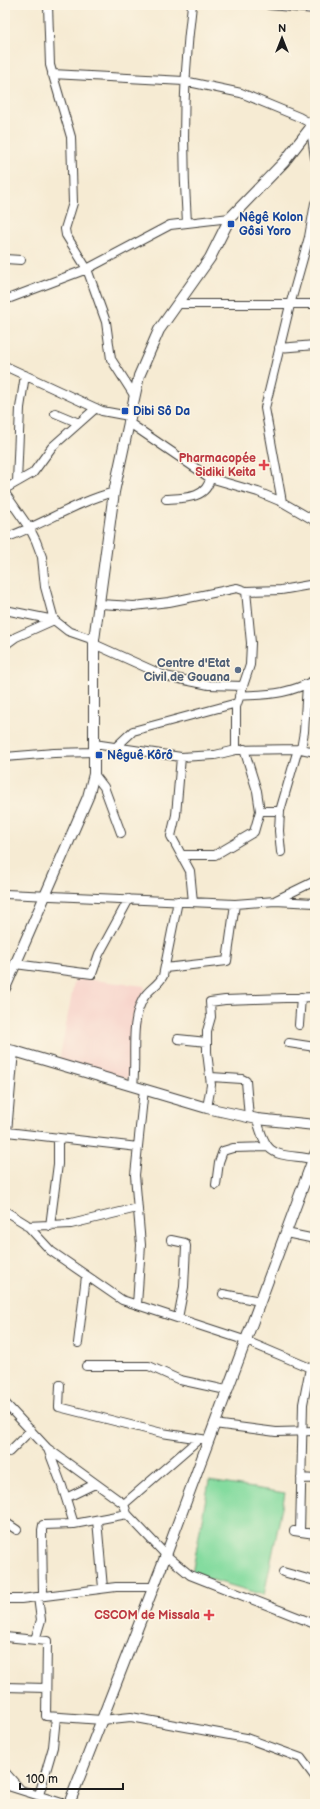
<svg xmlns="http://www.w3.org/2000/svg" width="320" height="1809" viewBox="0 0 320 1809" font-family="'Balsamiq Sans',sans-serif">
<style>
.built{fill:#f7d1c9}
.park{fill:#84db9f;stroke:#507c5e}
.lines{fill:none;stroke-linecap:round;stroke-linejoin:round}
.minor-casing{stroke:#3d3b37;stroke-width:10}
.tertiary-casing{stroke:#3d3b37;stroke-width:12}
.minor{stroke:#fff;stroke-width:8}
.tertiary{stroke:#fff;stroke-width:10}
.transit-dot{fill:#1a4fb4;stroke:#fcf5e5;stroke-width:1.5}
.health-dot{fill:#e0444e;stroke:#fcf5e5;stroke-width:1.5}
.service-dot{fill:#5c6f8a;stroke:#fcf5e5;stroke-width:1.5}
.labels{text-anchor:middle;stroke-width:3;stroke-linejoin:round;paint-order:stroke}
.transit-label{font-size:12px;font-weight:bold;fill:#164399;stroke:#fcf5e5;text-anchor:start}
.health-label{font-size:12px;font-weight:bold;fill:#be3a42;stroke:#fcf5e5;text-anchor:end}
.service-label{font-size:12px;font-weight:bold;fill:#4e5e75;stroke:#fcf5e5;text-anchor:end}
</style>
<rect width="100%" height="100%" fill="#fcf5e5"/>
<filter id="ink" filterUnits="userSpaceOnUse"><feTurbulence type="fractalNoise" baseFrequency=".025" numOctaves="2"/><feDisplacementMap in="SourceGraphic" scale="8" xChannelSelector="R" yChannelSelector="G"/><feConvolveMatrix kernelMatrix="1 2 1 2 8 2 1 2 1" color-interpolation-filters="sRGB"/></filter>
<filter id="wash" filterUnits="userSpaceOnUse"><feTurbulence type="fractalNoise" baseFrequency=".012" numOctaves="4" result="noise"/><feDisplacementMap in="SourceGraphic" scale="16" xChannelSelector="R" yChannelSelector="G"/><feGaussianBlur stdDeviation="0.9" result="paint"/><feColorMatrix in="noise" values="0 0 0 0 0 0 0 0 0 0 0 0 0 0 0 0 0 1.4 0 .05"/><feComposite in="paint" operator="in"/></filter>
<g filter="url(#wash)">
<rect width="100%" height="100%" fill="#f6ebd3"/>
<!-- built -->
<path class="built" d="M75 978 145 986 133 1080 59 1061Z"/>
<!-- park -->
<path class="park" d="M209 1481 285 1493 264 1595 192 1574Z"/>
</g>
<g filter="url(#ink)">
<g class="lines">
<!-- minor casing -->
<g class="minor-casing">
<path id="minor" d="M48 5 50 65 71 137 73 203 65 229 66 235 87 269 106 322 111 359 134 395
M269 5 315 9
M52 74 184 81 241 93 299 117 315 126
M311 129 315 158
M187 223C182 150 183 78 192 5
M5 259 21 260
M5 300 87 269 170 225 230 218
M177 304H315
M279 348 315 345
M5 366 102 411 129 416
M55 413 79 423
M128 422 210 478 258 492 282 502 315 521
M17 482 20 408 25 375
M5 489 33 473 52 447 96 408
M5 493 30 529 36 541 42 557 45 587 54 620
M166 499C184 498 207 499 210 478
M282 502 265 408 290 305 309 237 315 203
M5 538C42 525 76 502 114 492
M246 591 281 590 315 584
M99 604 134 606 169 602 237 588 246 591 251 643 250 665 236 707V750L301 749 315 752
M5 610 54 620 68 631 94 640
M94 644 165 676 209 685 243 686
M5 645 16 637 54 620
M239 696C270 694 286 695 315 680
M94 744 181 757 215 755 236 750
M116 747 133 731 237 703
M301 749 304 732 307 685
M5 757 54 753 94 752
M181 757 176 815 171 836 190 871 193 902
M94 774 104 787 121 833
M260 811H280
M281 852 279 831 280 811 298 749
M182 855H215L254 832 260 811 257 791 244 749
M5 894 235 904 275 901 315 903
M276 900 315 881
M15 964 92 974 99 954 129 899
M165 968 227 961 235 904
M299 1025 301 997
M178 1039 207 1042
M289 1043 315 1047
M14 1051 7 1132 138 1147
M211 1077 242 1079 246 1081 249 1118
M133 1085C137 1058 129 1024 143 999 148 989 158 986 163 976L178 901
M207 1108 211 1085 207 1052V1031L211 1017 210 1002 225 1000 315 997
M257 1119C267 1160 276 1153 313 1159
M216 1185 219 1162 223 1151 233 1148 267 1147
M5 1211 26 1224 51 1251 122 1300 244 1340 315 1370
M27 1226 71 1224 137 1208
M50 1226 58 1164V1138
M286 1233 315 1239
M171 1240 185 1243 186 1246 184 1287 178 1318
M223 1294 260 1301
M137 1305 141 1245 135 1175 144 1089
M78 1343 86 1276
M86 1366H149L180 1380 226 1390
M60 1385 59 1407 162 1433 208 1440
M5 1403 47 1448 124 1504 127 1514 166 1555 190 1575 315 1624
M214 1424 276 1432 315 1431
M48 1449 62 1486 74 1524
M9 1452 31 1430
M301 1478 315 1479
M66 1498 95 1484
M124 1504 199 1439
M97 1520 103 1588
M5 1522 17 1530
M294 1531 315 1534
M300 1532 303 1404 310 1368
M283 1572 315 1581
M43 1596 42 1530 43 1525 74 1524 127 1514
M5 1599H21L116 1587H153
M5 1637 47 1641 46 1716 102 1720 131 1717 246 1738 301 1758 315 1777
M35 1640 41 1620 38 1597
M5 1687 46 1688
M5 1772 20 1789
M5 1785 65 1804
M39 1795 53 1747 56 1717"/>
</g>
<!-- tertiary casing -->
<g class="tertiary-casing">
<path id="tertiary" d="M5 988 88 797 94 774V640L114 492 139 376 159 330 210 258 230 218 284 162 315 122
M5 1049 14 1051 207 1108 257 1119 315 1125
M69 1804 166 1555 315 1154"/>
</g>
<!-- minor -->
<use href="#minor" class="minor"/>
<!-- tertiary -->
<use href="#tertiary" class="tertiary"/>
</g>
</g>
<!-- markers -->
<g class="transit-dot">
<rect x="227" y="220" width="8" height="8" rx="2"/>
<rect x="121" y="407" width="8" height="8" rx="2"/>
<rect x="95" y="751" width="8" height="8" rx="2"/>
</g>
<g class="health-dot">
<path d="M262 459h4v4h4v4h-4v4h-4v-4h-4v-4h4z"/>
<path d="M207 1609h4v4h4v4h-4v4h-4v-4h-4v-4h4z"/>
</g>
<circle class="service-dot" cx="238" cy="670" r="4"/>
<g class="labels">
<!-- transit labels -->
<g class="transit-label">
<text x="239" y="221">Nêgê Kolon<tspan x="239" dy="14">Gôsi Yoro</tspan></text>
<text x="133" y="415">Dibi Sô Da</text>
<text x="107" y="759">Nêguê Kôrô</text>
</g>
<!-- health labels -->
<g class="health-label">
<text x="256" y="462">Pharmacopée<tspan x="256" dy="14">Sidiki Keita</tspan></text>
<text x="200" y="1619">CSCOM de Missala</text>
</g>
<!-- service labels -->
<g class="service-label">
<text x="230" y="667">Centre d'Etat<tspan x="230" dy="14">Civil de Gouana</tspan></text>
</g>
</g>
<!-- margin -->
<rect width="320" height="1809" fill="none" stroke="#fcf5e5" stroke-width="20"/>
<!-- north arrow -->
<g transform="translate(282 38)" stroke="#fcf5e5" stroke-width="3" paint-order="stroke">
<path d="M0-3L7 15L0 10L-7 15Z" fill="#1c1c1c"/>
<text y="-6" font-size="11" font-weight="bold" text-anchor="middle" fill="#1c1c1c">N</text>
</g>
<!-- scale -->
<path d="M20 1783v6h103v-6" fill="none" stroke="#1c1c1c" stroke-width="2"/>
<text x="26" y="1783" font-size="12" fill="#1c1c1c" stroke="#fcf5e5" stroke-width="3" paint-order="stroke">100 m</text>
</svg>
